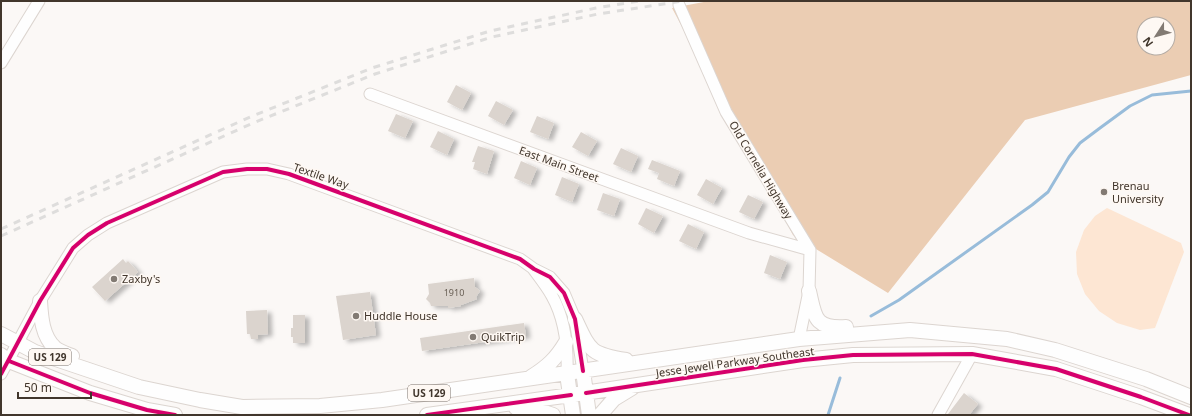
<svg xmlns="http://www.w3.org/2000/svg" width="1192" height="416" viewBox="0 0 1192 416" font-family="'Noto Sans',sans-serif">
<style>
.green{fill:#fde6d3}
.forest{fill:#ebcdb3;fill-rule:evenodd}
.lines{fill:none;stroke-linecap:round;stroke-linejoin:round}
.stream{stroke:#98bcda;stroke-width:3}
.building{fill:#dbd4ce;filter:url(#shadow)}
.minor-casing{stroke:#dcd5d0;stroke-width:13}
.major-casing{stroke:#dcd5d0;stroke-width:16}
.minor{stroke:#fefefe;stroke-width:11}
.major{stroke:#fefefe;stroke-width:14}
.rail{stroke:#dedddc;stroke-width:3;stroke-dasharray:7 7;stroke-linecap:butt}
.cycleway-casing{stroke:#fef8f3;stroke-width:6}
.cycleway{stroke:#d6006c;stroke-width:4}
.poi-dot{fill:#827a73;stroke:#fef8f3;stroke-width:1.5}
.labels{text-anchor:middle;stroke-width:3;stroke-linejoin:round;paint-order:stroke}
.number-label{font-size:9px;fill:#685e54}
.shield{fill:#fef8f3;stroke:#7a7068;stroke-width:1}
.shield-label{font-size:10px;font-weight:bold;fill:#41362c}
.street-label{font-size:11px;fill:#41362c;stroke:#fef8f3}
.poi-label{font-size:11px;fill:#41362c;stroke:#fef8f3;text-anchor:start}
</style>
<defs>
<filter id="shadow"><feDropShadow dx="4.5" dy="2.5" stdDeviation="2" flood-color="#0004"/></filter>
</defs>
<rect width="100%" height="100%" fill="#fbf8f6"/>
<!-- green -->
<path class="green" d="M1107 208 1181 243 1184 252 1155 328 1140 330 1117 323 1099 311 1085 294 1077 274 1076 252 1084 230 1095 216Z"/>
<!-- forest -->
<path class="forest" d="M709 1H1191V75L1025 120 888 293 793 235 672 8ZM1144 24H1168V48H1144Z"/>
<g class="lines">
<!-- stream -->
<path class="stream" d="M871 316 899 300 1032 205 1048 192 1069 157 1080 143 1100 128 1130 106 1152 95 1191 91
M828 415 840 378"/>
</g>
<!-- building -->
<path class="building" d="M456 85 471 93 462 110 447 102Z
M496 101 513 110 504 125 488 116Z
M396 114 413 121 405 138 388 131Z
M537 116 554 123 548 139 530 132Z
M438 131 454 139 447 155 430 147Z
M581 132 597 141 588 156 572 147Z
M478 146 494 151 487 174 473 169 475 162H472Z
M621 148 638 156 631 172 613 164Z
M652 160 680 171 674 186 657 179 659 173 648 169Z
M521 161 537 168 530 185 514 178Z
M562 177 579 184 572 202 555 195Z
M706 179 722 188 713 204 697 195Z
M603 193 620 199 614 216 597 210Z
M748 195 763 202 754 219 739 212Z
M646 208 663 216 654 233 638 224Z
M688 224 704 232 696 249 679 241Z
M770 255 787 262 780 279 764 273Z
M123 259 126 263 128 261 138 272 105 301 92 287Z
M474 278 475 287 480 291 476 297 477 299 461 305V306L448 308V306H431L430 303 426 299 429 294 428 284Z
M370 292 376 335 343 340 336 296Z
M267 310 268 334 258 335V339H251L250 334H247L246 311Z
M293 315H305V343H293V337H291V328H293Z
M524 323 526 336 422 351 420 338Z
M964 393 978 404 969 415H950L948 414Z"/>
<g class="lines">
<!-- minor casing -->
<g class="minor-casing">
<path id="minor" d="M679 5 726 112 810 250 809 291 799 339
M1 63 39 1
M370 94 749 233 810 250
M534 270C540 278 547 287 552 296 565 319 568 347 567 374
M1 374 40 301 73 248 88 235 107 223 223 172 247 169H267L289 174 520 259 534 269 550 277 564 293 575 319 583 371
M938 415 972 354"/>
</g>
<!-- major casing -->
<g class="major-casing">
<path id="major" d="M809 291C815 317 814 329 846 327
M40 301C41 317 42 336 55 348 60 352 67 354 72 356
M575 319C590 351 590 354 626 360
M1 334 35 352 139 387 200 400 242 407 320 406 382 400 799 339 910 330 1007 339 1055 350 1146 379 1191 397
M1 355 9 361 90 393 147 410 175 415
M583 371 589 415
M567 374 573 415
M531 377C547 367 556 359 566 342
M516 408 541 411 553 415
M427 415 571 395 803 360 853 355 972 354 1056 369 1141 397 1189 415
M600 415 614 399 632 388"/>
</g>
<!-- minor -->
<use href="#minor" class="minor"/>
<!-- major -->
<use href="#major" class="major"/>
<!-- rail -->
<path class="rail" d="M1 229 250 117 372 68 490 31 596 8 639 1
M1 236 253 123 375 74 492 37 598 14 683 1"/>
<!-- cycleway casing -->
<g class="cycleway-casing">
<path id="cycleway" d="M9 361 90 393 147 410 175 415
M1 374 40 301 73 248 88 235 107 223 223 172 247 169H267L289 174 520 259 534 269 550 277 564 293 575 319 583 371
M586 393 803 360 853 355 972 354 1056 369 1141 397 1189 415
M427 415 571 395"/>
</g>
<!-- cycleway -->
<use href="#cycleway" class="cycleway"/>
</g>
<!-- markers -->
<g class="poi-dot">
<circle cx="1104" cy="192" r="4"/>
<circle cx="114" cy="279" r="4"/>
<circle cx="356" cy="316" r="4"/>
<circle cx="473" cy="337" r="4"/>
</g>
<g class="labels">
<!-- number labels -->
<g class="number-label">
<text x="454" y="296">1910</text>
</g>
<!-- shield labels -->
<g class="shield">
<rect x="29" y="349" width="42" height="16" rx="3"/>
<rect x="408" y="385" width="42" height="16" rx="3"/>
</g>
<g class="shield-label">
<text x="50" y="361">US 129</text>
<text x="429" y="397">US 129</text>
</g>
<!-- street labels -->
<g class="street-label">
<text transform="translate(559 164) rotate(20)" y="4">East Main Street</text>
<text transform="translate(761 170) rotate(59)" y="4">Old Cornelia Highway</text>
<text transform="translate(321 176) rotate(19)" y="4">Textile Way</text>
<text transform="translate(735 362) rotate(-8)" y="4">Jesse Jewell Parkway Southeast</text>
</g>
<!-- poi labels -->
<g class="poi-label">
<text x="1112" y="190">Brenau<tspan x="1112" dy="13">University</tspan></text>
<text x="122" y="283">Zaxby's</text>
<text x="364" y="320">Huddle House</text>
<text x="481" y="341">QuikTrip</text>
</g>
</g>
<!-- border -->
<rect width="1192" height="416" fill="none" stroke="#41362c" stroke-width="4"/>
<!-- north arrow -->
<g transform="translate(1156 36) rotate(234)"><circle r="19" fill="#fef8f3" stroke="#b2aaa3"/>
<path d="M0-3L7 15L0 10L-7 15Z" fill="#827a73"/>
<text y="-6" font-size="11" font-weight="bold" text-anchor="middle" fill="#41362c">N</text>
</g>
<!-- scale -->
<path d="M18 392v6h73v-6" fill="none" stroke="#41362c" stroke-width="2"/>
<text x="24" y="392" font-size="12" fill="#41362c" stroke="#fef8f3" stroke-width="3" paint-order="stroke">50 m</text>
</svg>
